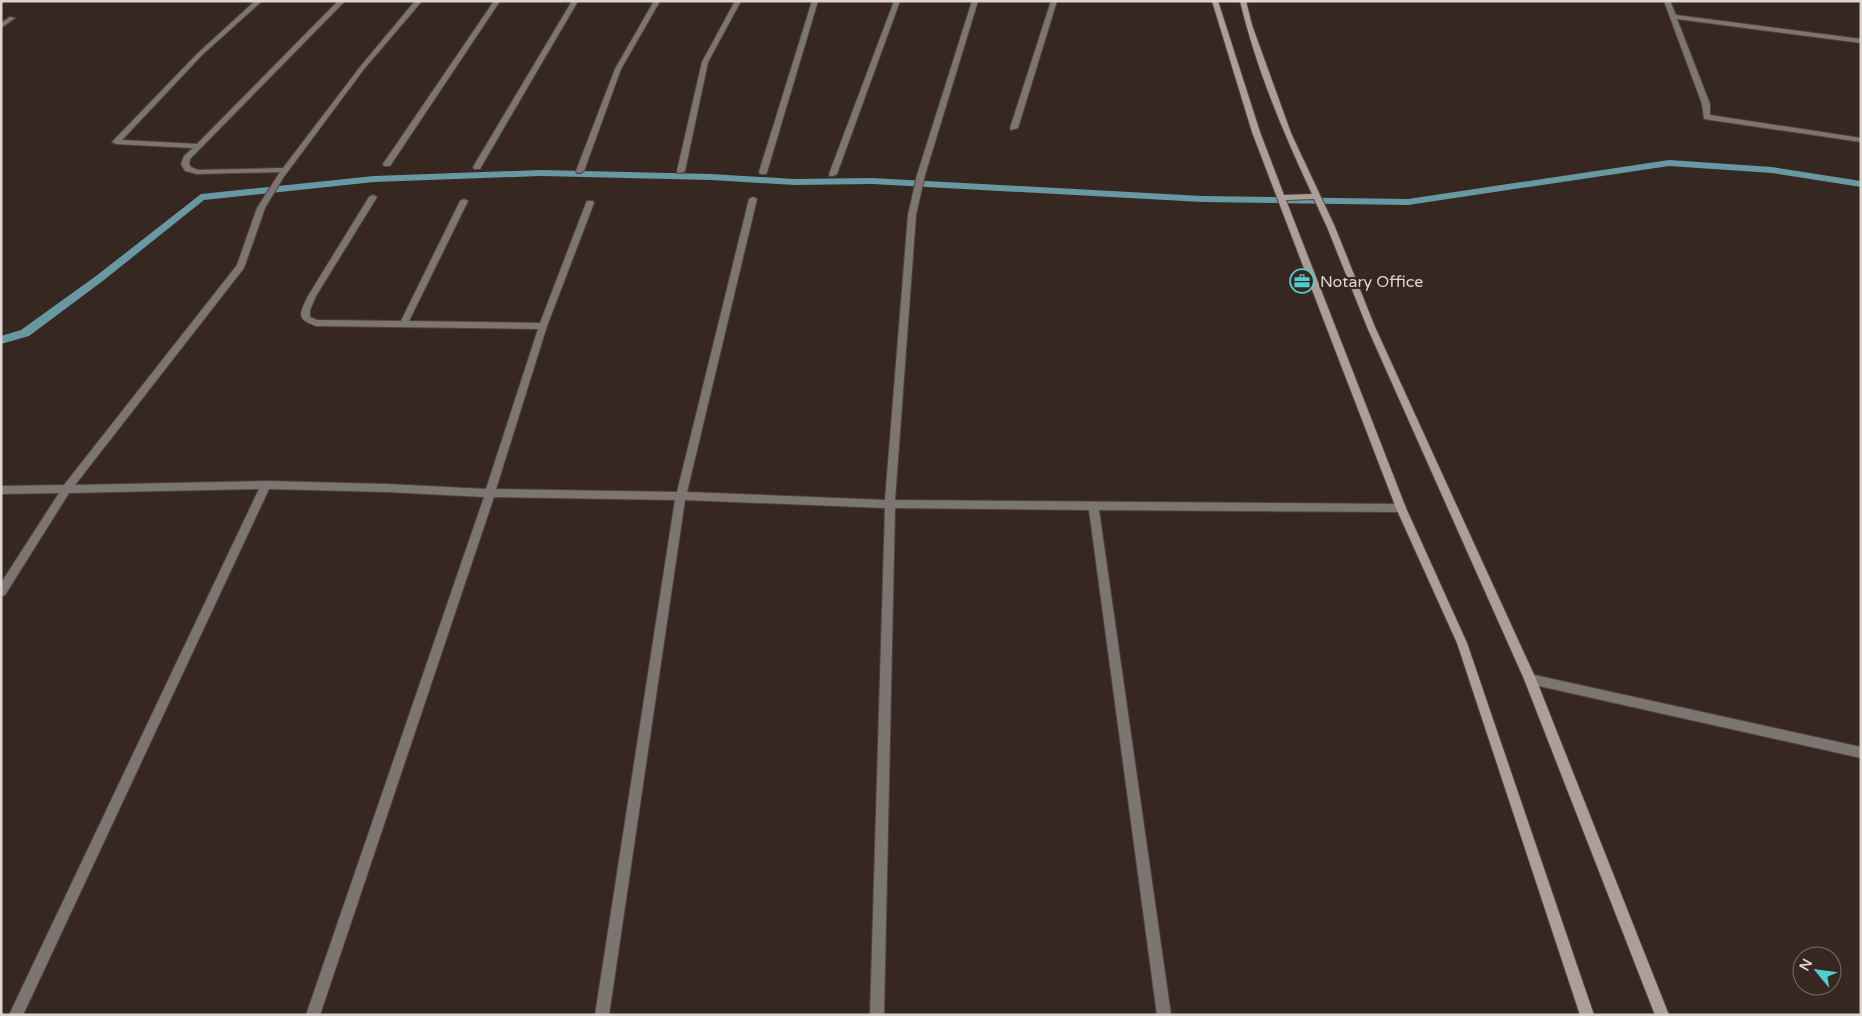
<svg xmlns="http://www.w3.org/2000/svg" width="1862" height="1016" viewBox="0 0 1862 1016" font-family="'Varela Round',sans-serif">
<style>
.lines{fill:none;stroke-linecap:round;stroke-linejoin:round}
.stream{fill:#6898a2;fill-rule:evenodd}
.lane-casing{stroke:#51433d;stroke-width:2}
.street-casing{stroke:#51433d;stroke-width:2}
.secondary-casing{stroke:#51433d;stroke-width:2}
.lane{fill:#7d7572;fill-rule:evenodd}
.street{fill:#7d7572;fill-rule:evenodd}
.secondary{fill:#ac9f99;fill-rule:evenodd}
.labels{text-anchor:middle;stroke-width:4.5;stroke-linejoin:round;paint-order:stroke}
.poi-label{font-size:16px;fill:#ded4d0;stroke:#362721;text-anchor:start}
</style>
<rect width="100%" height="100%" fill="#362721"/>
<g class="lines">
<!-- stream -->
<path class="stream" d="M1669 160 1772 167 1861 181V187L1772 173 1669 166 1408 205 1202 202 872 184 794 185 711 180 541 176 374 182 204 200 104 280 29 336 1 344V336L21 330 96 276 201 194 374 176 541 170 711 174 794 179 872 178 1202 196 1408 199Z"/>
<!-- lane casing -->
<g class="lane-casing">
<path id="lane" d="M10 17 15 18 1 28V23Z"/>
</g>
<!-- street casing -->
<g class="street-casing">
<path id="street" d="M255 1H262L202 55 122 140 197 144 338 1H345L190 159 189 164 191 167 198 170 283 168 360 67 415 1H422L364 69 283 178 265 208 244 268 75 485 266 481 387 484 486 489 538 329 316 326C295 319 300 313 308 296L369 197 373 195 377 197 316 296 310 310V317L317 320 401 321 460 201 464 199 468 201 409 321 540 323 586 203 587 201H593L594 203 547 326 496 489 677 492 749 199 753 197 757 199 687 492 885 500 908 215 917 175 972 1H978L925 175 916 215 895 500 1401 504 1405 505 1406 508 1405 511 1401 512 1099 510 1171 1015H1157L1089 510 895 508 884 1015H870L885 508 685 500 609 1015H595L675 500 494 497 320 1015H306L484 497 387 492 269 489 23 1015H9L259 489 69 493 5 595 1 596V583L59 493 1 494V486L64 485 237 265 257 208 280 172 197 174 185 171 181 164 184 156 193 148 116 144 112 142 198 53Z
M494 1H500L390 166H384L383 164Z
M572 1H578L481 167 480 169H474L473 167Z
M654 1H660L621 69 584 171 580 173H577L576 171 615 69Z
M735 1H741L708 62 685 171 681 173H678L677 171 702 62Z
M812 1H818L767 172 766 174H760L759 172Z
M894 1H900L837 174 833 176H830L829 174Z
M1051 1H1057L1018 128 1011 130 1010 128Z
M1664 1H1670L1676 15 1861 39V43L1677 19 1710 104V115L1861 138V142L1704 119 1702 104Z
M1530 674 1861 747V758L1530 684 1526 683 1524 679 1526 675Z"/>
</g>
<!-- secondary casing -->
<g class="secondary-casing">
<path id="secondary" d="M1212 1H1218L1260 132 1284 195 1312 194C1283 132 1256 68 1240 1H1246L1252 25 1291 133 1335 227 1375 327 1536 679 1669 1015H1655L1524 679 1367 327 1327 227 1314 199 1286 200 1406 508 1467 643 1594 1015H1580L1457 643 1396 508 1324 321 1252 132Z"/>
</g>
<!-- lane -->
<use href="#lane" class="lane"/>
<!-- street -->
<use href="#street" class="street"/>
<!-- secondary -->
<use href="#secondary" class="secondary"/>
</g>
<!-- icons -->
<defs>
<g id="office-ring" transform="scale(1.25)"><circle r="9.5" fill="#362721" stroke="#52cdce" stroke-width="1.5"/><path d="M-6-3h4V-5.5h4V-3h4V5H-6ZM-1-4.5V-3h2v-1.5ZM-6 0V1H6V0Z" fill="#52cdce"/></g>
</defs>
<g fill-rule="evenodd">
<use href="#office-ring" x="1302" y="281"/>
</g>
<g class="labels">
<!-- poi labels -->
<g class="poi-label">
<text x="1320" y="287">Notary Office</text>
</g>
</g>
<!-- border -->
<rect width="1862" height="1016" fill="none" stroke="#ded4d0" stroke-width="5"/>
<!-- north arrow -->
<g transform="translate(1817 971) rotate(299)"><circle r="24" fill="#362721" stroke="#796c67"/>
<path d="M0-4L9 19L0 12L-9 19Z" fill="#52cdce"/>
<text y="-8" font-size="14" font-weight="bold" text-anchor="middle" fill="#ded4d0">N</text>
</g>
</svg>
